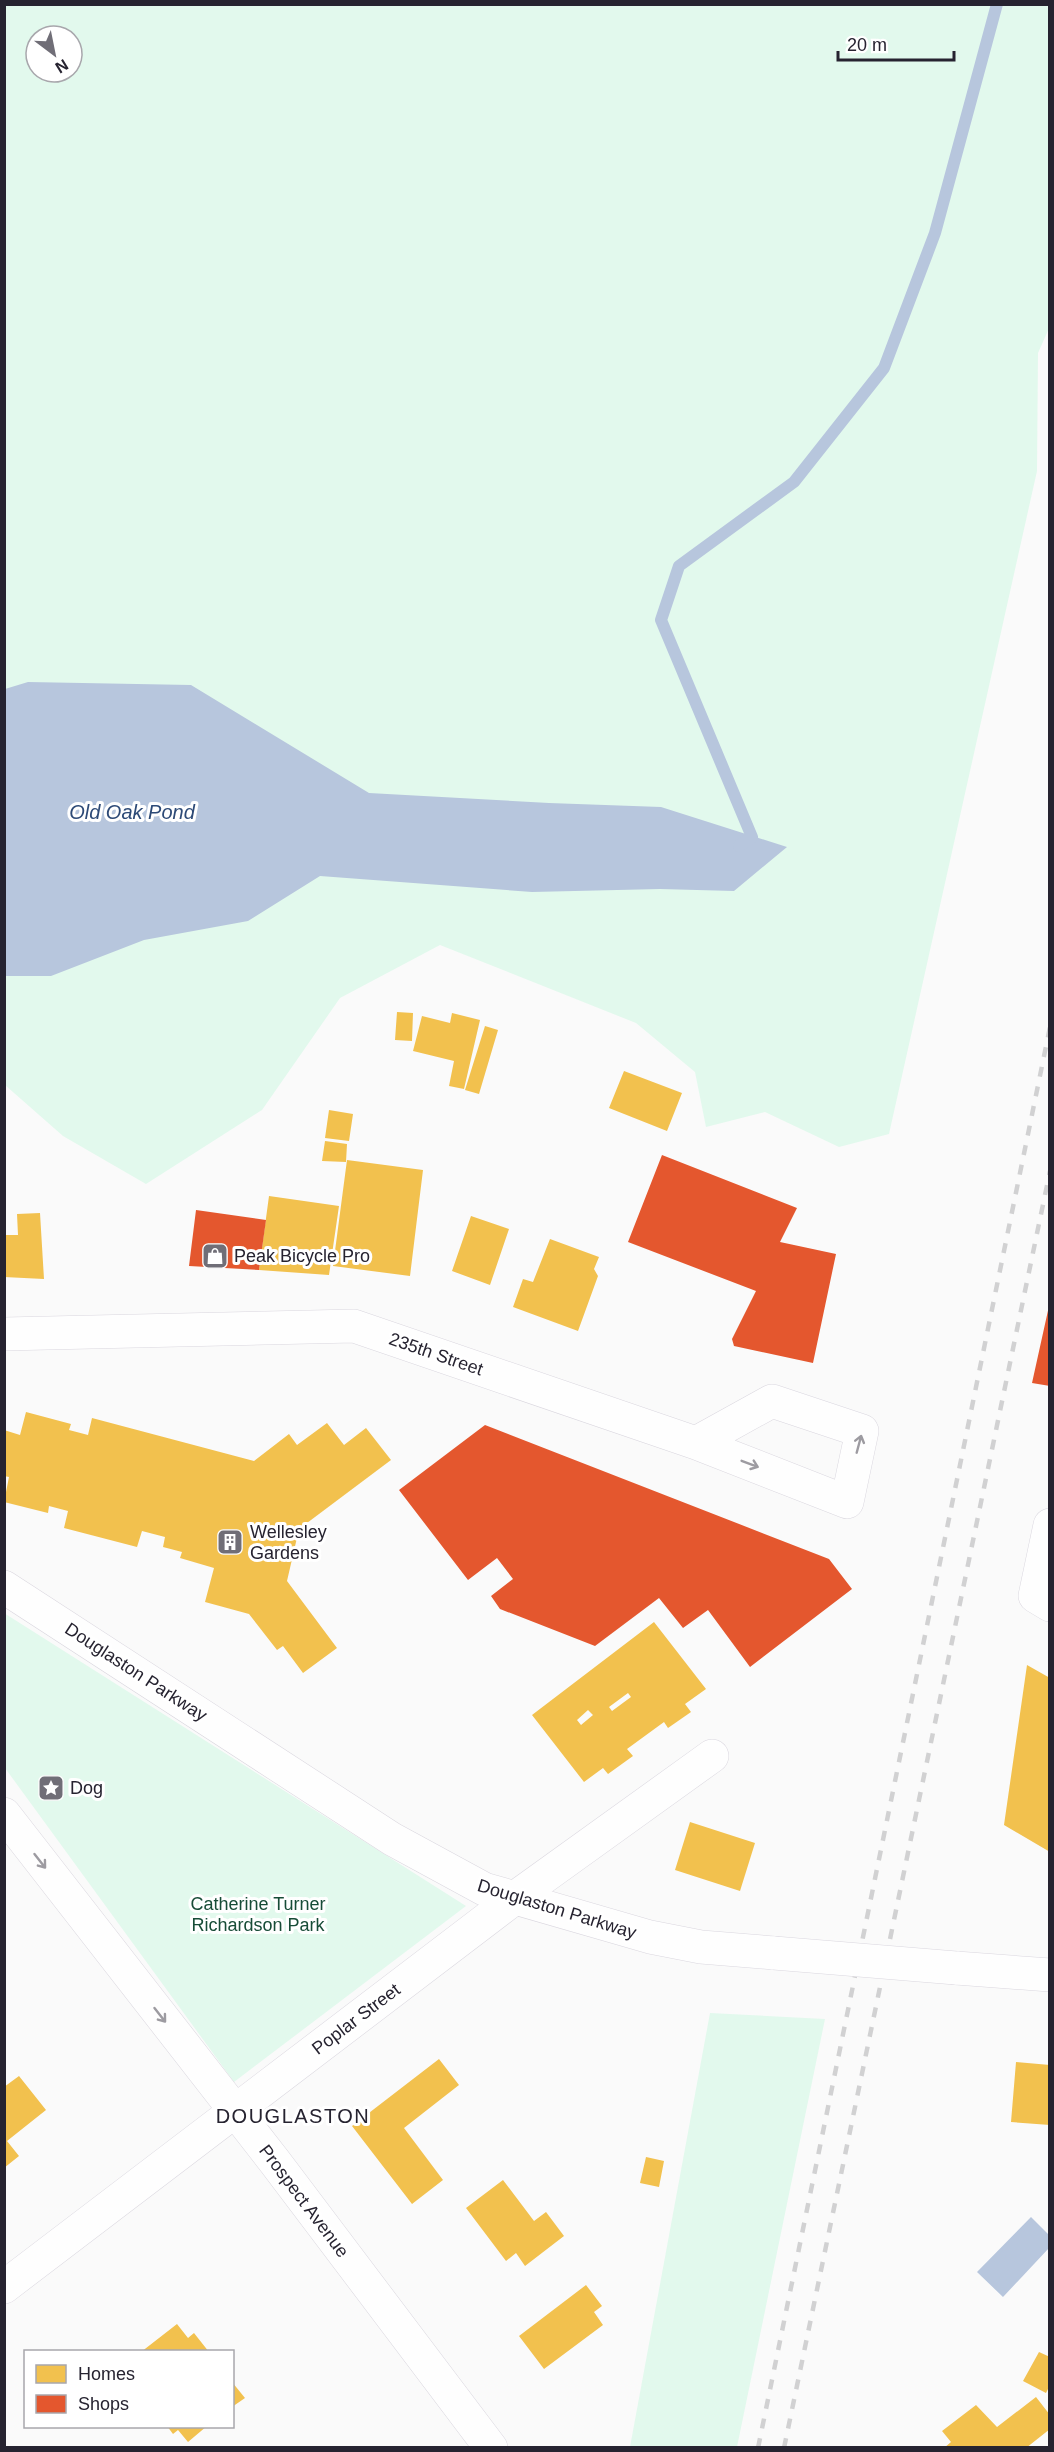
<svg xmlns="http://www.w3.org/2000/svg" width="1054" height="2452" viewBox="0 0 1054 2452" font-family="Helvetica,sans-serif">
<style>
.green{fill:#e2f9ed;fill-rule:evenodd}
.water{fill:#b7c6dd}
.homes{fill:#f2c14e;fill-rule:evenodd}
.shops{fill:#e4572e}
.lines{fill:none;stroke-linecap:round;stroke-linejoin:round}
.stream{stroke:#b7c6dd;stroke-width:12}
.minor-casing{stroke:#dad7df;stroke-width:34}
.major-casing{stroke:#dad7df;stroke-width:34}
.minor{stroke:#fefefe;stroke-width:33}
.major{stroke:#fefefe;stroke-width:33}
.rail{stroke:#d1d1d2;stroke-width:4.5;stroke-dasharray:10 10;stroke-linecap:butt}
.major-bridge-casing{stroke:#dad7df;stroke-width:34;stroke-linecap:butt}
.major-bridge{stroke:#fefefe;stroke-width:33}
.oneway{stroke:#9d9ba1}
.labels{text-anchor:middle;stroke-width:6;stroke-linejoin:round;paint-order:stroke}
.poi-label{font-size:18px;fill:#262330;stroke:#fff;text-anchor:start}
.street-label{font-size:18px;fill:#262330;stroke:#fff}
.park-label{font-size:18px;fill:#174c37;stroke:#fff}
.water-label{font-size:20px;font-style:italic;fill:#2d4a77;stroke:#fff}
.neighbourhood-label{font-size:20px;letter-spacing:1.5px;fill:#262330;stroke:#fff}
</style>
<rect width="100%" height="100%" fill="#fafafa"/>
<!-- green -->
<path class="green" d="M4 5H1049L1050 326 1038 353 1037 471 889 1134 839 1147 765 1112 706 1127 695 1072 636 1023 440 945 340 998 262 1110 146 1184 63 1136 5 1085ZM36 36H72V72H36Z
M4 1613 466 1906 234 2082 5 1768Z
M710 2013 825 2019 737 2447H630Z"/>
<!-- water -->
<path class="water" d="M28 682 191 685 369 793 549 803 661 807 787 847 734 891 660 889 532 892 320 876 248 921 144 940 51 976H5V689Z
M1031 2217 1049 2235V2248L1003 2297 977 2272Z"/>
<!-- homes -->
<path class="homes" d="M397 1012 413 1013 412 1041 395 1040Z
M452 1013 480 1020 464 1089 449 1086 454 1061 413 1051 422 1016 450 1023Z
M485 1026 498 1030 479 1094 465 1090Z
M624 1071 682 1093 667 1131 609 1108Z
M329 1110 353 1114 349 1141 325 1138Z
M325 1141 347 1144 346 1162 322 1161Z
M347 1160 423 1170 410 1276 333 1266Z
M269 1196 339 1206 329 1275 259 1270Z
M40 1213 44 1279 4 1277V1235H18L17 1214Z
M471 1216 509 1229 490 1285 452 1271Z
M550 1239 599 1257 594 1269 598 1276 578 1331 513 1307 523 1279 533 1282Z
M26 1412 71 1424 69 1430 88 1435 92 1418 254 1461 289 1434 297 1445 327 1423 344 1445 366 1428 391 1460 299 1529 287 1581 337 1648 303 1673 283 1646 277 1650 249 1614 205 1602 214 1568 180 1558 182 1552 163 1547 165 1537 142 1531 137 1547 64 1528 68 1511 49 1506 48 1513 4 1502 9 1477 4 1476V1430L20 1435Z
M654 1622 706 1689 685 1704 691 1712 668 1728 664 1722 627 1749 633 1756 608 1774 603 1768 584 1782 532 1715ZM628 1693 631 1697 612 1711 609 1707ZM588 1710 593 1715 581 1725 577 1720Z
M1027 1665 1050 1678V1852L1004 1825Z
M690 1822 755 1843 740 1891 675 1870Z
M439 2059 459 2085 404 2128 443 2180 412 2204 352 2126Z
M1016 2062 1050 2065V2125L1011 2122Z
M19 2076 46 2110 7 2141 19 2156 4 2168V2087Z
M646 2157 664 2161 659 2187 640 2183Z
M503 2180 534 2221 546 2212 564 2236 525 2266 516 2253 506 2261 466 2208Z
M586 2285 602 2306 594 2312 603 2325 544 2369 519 2336Z
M177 2324 188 2338 194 2333 209 2352H141Z
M1039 2352 1050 2357V2385L1046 2393 1023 2381Z
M232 2382 245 2398 232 2407Z
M1036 2397 1050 2415V2429L1026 2448H944L951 2442 942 2431 976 2405 997 2427Z
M167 2426H207L188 2442 178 2430 173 2434Z"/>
<!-- shops -->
<path class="shops" d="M662 1155 797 1208 780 1242 836 1254 813 1363 734 1346 732 1339 756 1291 628 1242Z
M196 1210 266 1220 259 1270 189 1266Z
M1049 1306H1050V1386L1032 1383Z
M485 1425 829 1559 852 1589 750 1667 708 1610 683 1628 659 1598 595 1646 500 1609 491 1596 513 1579 497 1558 468 1580 399 1490Z"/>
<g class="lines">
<!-- stream -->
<path class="stream" d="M739 846 752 837 661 620 679 566 794 482 884 368 935 233 997 4"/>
<!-- minor casing -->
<g class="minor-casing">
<path id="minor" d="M4 1334 354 1326 696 1443 847 1502 862 1431 772 1401 696 1443
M1050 1525 1035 1596 1050 1605
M4 1814 275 2162 491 2448
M4 2287 516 1897 712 1756"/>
</g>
<!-- major casing -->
<g class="major-casing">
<path id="major" d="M4 1587 392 1839 484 1889 650 1937 701 1947 774 1953
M956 1968 1050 1975"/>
</g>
<!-- minor -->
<use href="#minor" class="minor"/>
<!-- major -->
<use href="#major" class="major"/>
<!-- rail -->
<path class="rail" d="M758 2448 1050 1027
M784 2448 1050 1171"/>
<!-- major-bridge casing -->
<g class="major-bridge-casing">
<path id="major-bridge" d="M774 1953 956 1968"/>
</g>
<!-- major-bridge -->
<use href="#major-bridge" class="major-bridge"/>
</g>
<!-- one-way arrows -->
<defs><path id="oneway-shaft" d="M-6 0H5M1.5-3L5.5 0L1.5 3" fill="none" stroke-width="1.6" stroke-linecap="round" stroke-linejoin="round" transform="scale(1.5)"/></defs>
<g class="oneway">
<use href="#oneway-shaft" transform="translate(859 1444) rotate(-75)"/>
<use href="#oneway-shaft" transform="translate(750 1464) rotate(21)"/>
<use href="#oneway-shaft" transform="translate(40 1861) rotate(52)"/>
<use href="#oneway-shaft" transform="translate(160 2015) rotate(52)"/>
</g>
<!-- icons -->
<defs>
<g id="shop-square" transform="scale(1.35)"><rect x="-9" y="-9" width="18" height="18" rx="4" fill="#706e77" stroke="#fff"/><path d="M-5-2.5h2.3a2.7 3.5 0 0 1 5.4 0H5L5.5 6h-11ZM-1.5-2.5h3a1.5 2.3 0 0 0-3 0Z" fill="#fff"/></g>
<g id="building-square" transform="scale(1.35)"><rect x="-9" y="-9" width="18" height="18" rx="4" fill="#706e77" stroke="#fff"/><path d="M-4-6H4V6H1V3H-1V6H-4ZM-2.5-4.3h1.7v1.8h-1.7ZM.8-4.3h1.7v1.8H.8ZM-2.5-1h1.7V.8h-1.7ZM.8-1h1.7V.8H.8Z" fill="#fff"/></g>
<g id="sight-square" transform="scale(1.35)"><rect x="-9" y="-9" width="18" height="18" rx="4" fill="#706e77" stroke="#fff"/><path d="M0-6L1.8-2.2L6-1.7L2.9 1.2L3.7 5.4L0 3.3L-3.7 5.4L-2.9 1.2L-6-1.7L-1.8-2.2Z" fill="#fff"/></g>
</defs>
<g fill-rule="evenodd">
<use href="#shop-square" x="215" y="1256"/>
<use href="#building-square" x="230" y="1542"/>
<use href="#sight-square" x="51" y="1788"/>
</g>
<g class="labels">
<!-- poi labels -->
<g class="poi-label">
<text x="234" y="1262">Peak Bicycle Pro</text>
<text x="250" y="1538">Wellesley<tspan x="250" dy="21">Gardens</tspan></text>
<text x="70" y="1794">Dog</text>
</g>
<!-- street labels -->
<g class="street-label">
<text transform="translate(436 1354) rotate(19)" y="6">235th Street</text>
<text transform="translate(136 1672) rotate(33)" y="6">Douglaston Parkway</text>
<text transform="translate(557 1909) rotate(17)" y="6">Douglaston Parkway</text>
<text transform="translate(356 2019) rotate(-37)" y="6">Poplar Street</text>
<text transform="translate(304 2201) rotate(53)" y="6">Prospect Avenue</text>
</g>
<!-- park labels -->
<g class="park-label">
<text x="258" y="1910">Catherine Turner<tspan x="258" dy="21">Richardson Park</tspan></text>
</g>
<!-- water labels -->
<g class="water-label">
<text x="132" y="819">Old Oak Pond</text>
</g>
<!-- neighbourhood labels -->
<g class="neighbourhood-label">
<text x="293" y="2123">DOUGLASTON</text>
</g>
</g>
<!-- border -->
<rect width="1054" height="2452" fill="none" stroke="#262330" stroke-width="12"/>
<!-- legend -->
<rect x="24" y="2350" width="210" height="78" fill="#ffffff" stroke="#a8a7ac" stroke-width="1.5"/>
<rect x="36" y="2365" width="30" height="18" fill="#f2c14e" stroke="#a8a7ac" stroke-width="1.5"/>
<text x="78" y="2380" font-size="18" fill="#262330">Homes</text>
<rect x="36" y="2395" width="30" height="18" fill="#e4572e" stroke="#a8a7ac" stroke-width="1.5"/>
<text x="78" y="2410" font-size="18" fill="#262330">Shops</text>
<!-- north arrow -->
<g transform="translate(54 54) rotate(148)"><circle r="28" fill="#ffffff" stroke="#a8a7ac" stroke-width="1.5"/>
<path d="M0-4.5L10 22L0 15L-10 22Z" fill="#706e77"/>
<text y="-9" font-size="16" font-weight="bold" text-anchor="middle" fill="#262330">N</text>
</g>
<!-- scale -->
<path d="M838 51v9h116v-9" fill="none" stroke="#262330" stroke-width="3"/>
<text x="847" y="51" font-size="18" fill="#262330" stroke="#ffffff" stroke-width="4.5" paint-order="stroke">20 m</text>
</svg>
